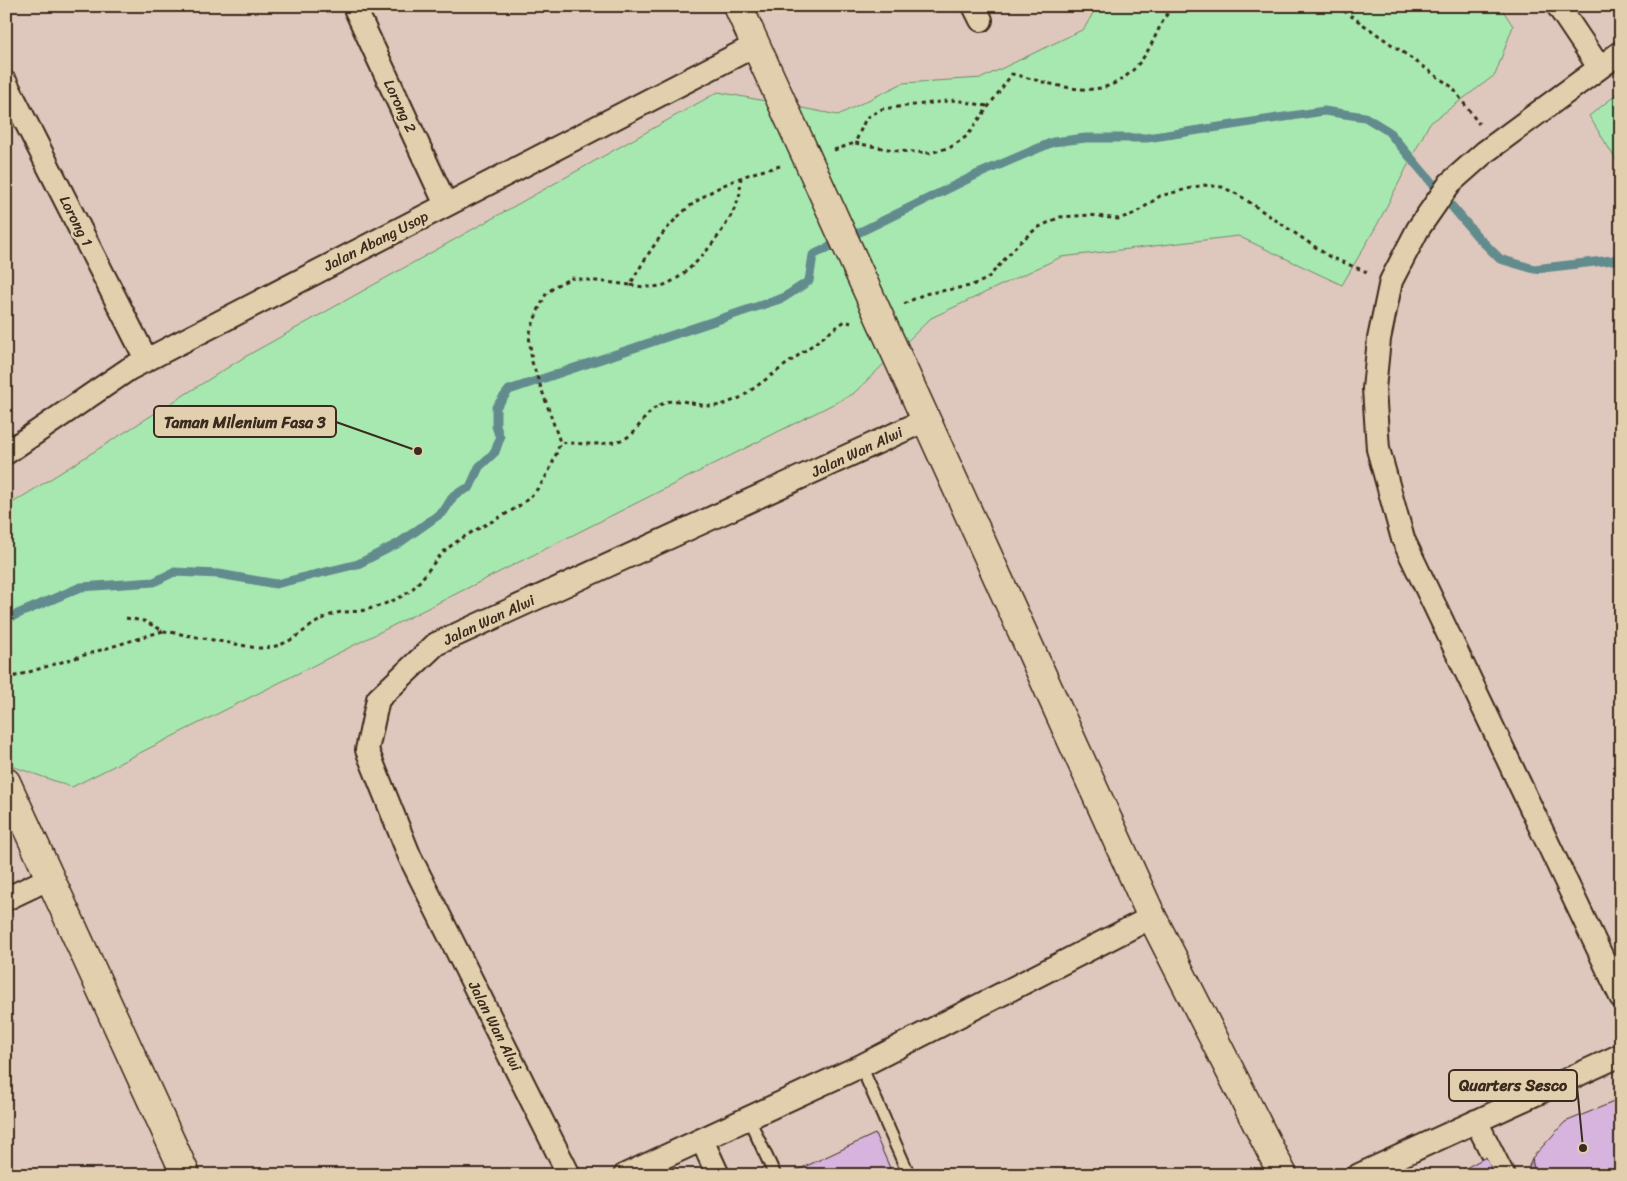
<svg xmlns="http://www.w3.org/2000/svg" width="1627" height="1181" viewBox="0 0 1627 1181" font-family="Sriracha,sans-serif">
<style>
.green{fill:#a7e8b1;stroke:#718968}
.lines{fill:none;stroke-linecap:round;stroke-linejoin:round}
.stream{stroke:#628b8e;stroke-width:9}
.lane-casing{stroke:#3b2a1e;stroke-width:15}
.street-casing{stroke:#3b2a1e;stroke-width:26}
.secondary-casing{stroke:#3b2a1e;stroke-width:31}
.path{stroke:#3b2a1e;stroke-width:3;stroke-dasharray:4 4;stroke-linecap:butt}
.lane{stroke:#e2cfad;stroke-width:11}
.street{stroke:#e2cfad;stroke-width:22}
.secondary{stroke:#e2cfad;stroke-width:28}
.wall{fill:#b89bbf;stroke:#3b2a1e}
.shaded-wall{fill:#967e9b;stroke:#3b2a1e}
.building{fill:#d6b4de;stroke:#3b2a1e}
.labels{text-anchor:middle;stroke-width:5;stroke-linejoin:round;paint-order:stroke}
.street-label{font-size:15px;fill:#3b2a1e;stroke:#e2cfad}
.leader{fill:none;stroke:#3b2a1e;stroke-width:2}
.callout-dot{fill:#3b2a1e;stroke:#e2cfad;stroke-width:2}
.callout{fill:#e2cfad;stroke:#3b2a1e;stroke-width:2}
.callout-label{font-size:16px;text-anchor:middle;font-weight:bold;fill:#3b2a1e}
</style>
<rect width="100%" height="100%" fill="#dec7bc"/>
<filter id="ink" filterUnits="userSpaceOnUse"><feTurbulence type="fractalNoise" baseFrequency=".02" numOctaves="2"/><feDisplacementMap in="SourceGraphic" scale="10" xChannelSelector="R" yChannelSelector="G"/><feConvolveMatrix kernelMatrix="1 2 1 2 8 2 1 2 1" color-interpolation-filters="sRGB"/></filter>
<g filter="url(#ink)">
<!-- green -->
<path class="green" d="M1097 6H1500L1513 26 1495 75 1429 124 1377 225 1342 285 1238 236 1061 257 931 318 853 394 72 787 6 764V507L243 358 718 92 838 115 903 83 982 78 1084 29Z
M1621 91V168L1589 116Z"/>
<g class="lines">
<!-- stream -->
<path class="stream" d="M6 619 81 587 154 582 174 572 219 574 276 584 358 564 399 543 444 511 454 495 470 487 479 467 495 452 500 438 496 426V407L509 390 783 298 809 281 813 255 976 175 1053 142 1086 138H1147L1324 111 1365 117 1388 131 1477 236 1500 259 1534 269 1621 259"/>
<!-- lane casing -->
<g class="lane-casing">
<path id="lane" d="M861 1066 909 1175
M749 1119 775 1175"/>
</g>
<!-- street casing -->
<g class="street-casing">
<path id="street" d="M354 6 446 205
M974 6 981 20
M1558 6 1599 67
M1621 52 1485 152 1450 183 1418 229 1391 281 1379 339 1374 389 1378 449 1403 539 1621 997
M6 83 146 359
M6 453 129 369 756 45
M6 899 50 878
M1476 1121 1503 1175
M702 1140 718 1175
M569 1175 410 857 367 750 378 699 436 644 926 420
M625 1175 861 1066 1152 917
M1359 1175 1621 1055"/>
</g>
<!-- secondary casing -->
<g class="secondary-casing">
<path id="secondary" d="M738 6 1152 917 1283 1175
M6 782 186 1175"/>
</g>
<!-- path -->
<path class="path" d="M1337 6 1452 87 1479 124
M987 106 956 100 882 109 866 118 855 143 899 151 930 153 951 147 967 136 1012 74C1064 86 1109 109 1145 55 1156 39 1160 20 1174 6
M834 150 855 143
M741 177C740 184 741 193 738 200 729 227 692 275 664 285 653 288 641 287 630 285 659 233 682 201 740 178 753 172 767 170 780 166
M630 285 572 278 557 285 546 294 537 313 529 335 532 362 560 442C579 444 620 448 634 432 643 421 649 409 664 403 679 397 694 405 709 406 721 407 731 401 742 397L845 321 851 323
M904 304 924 294 970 286 987 279 1020 242 1037 228 1060 217 1090 215 1118 219 1136 213 1160 196 1203 185 1222 187 1239 195 1330 257 1367 272
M126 618 144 621 164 631 257 648C293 649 301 627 331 615 342 610 354 613 365 610 377 607 397 600 407 593 423 582 432 561 448 548 501 508 538 517 560 442
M6 679 163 631"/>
<!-- lane -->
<use href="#lane" class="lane"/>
<!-- street -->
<use href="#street" class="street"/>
<!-- secondary -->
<use href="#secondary" class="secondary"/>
</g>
<!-- wall -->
<path class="wall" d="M1532 1158 1621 1175H1531L1529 1166Z"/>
<!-- shaded-wall -->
<path class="shaded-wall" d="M890 1168 888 1172 882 1175H874Z"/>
<!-- building -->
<path class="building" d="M1621 1099V1175H1535L1532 1158 1565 1122Z
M875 1134 890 1168 874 1175H787Z
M1486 1157 1494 1175H1453Z"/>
</g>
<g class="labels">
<!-- street labels -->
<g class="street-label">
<text transform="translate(400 106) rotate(65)" y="5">Lorong 2</text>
<text transform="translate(76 221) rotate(63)" y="5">Lorong 1</text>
<text transform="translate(376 241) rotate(-27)" y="5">Jalan Abang Usop</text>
<text transform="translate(857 452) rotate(-25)" y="5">Jalan Wan Alwi</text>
<text transform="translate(489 620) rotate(-25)" y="5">Jalan Wan Alwi</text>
<text transform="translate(495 1026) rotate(63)" y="5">Jalan Wan Alwi</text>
</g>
</g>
<!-- callouts -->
<path class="leader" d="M418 451L336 422M1583 1148L1577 1086"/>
<g class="callout-dot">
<circle cx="418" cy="451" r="5"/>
<circle cx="1583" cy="1148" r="5"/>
</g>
<g class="callout">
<rect x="154" y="406" width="182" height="31" rx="5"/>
<rect x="1449" y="1070" width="128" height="31" rx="5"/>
</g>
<g class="callout-label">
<text x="245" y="428">Taman Milenium Fasa 3</text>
<text x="1513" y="1091">Quarters Sesco</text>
</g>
<!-- margin -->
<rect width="1627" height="1181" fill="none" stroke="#e2cfad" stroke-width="25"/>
<rect x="12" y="12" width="1602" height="1156" fill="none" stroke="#3b2a1e" stroke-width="2" filter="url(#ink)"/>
</svg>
